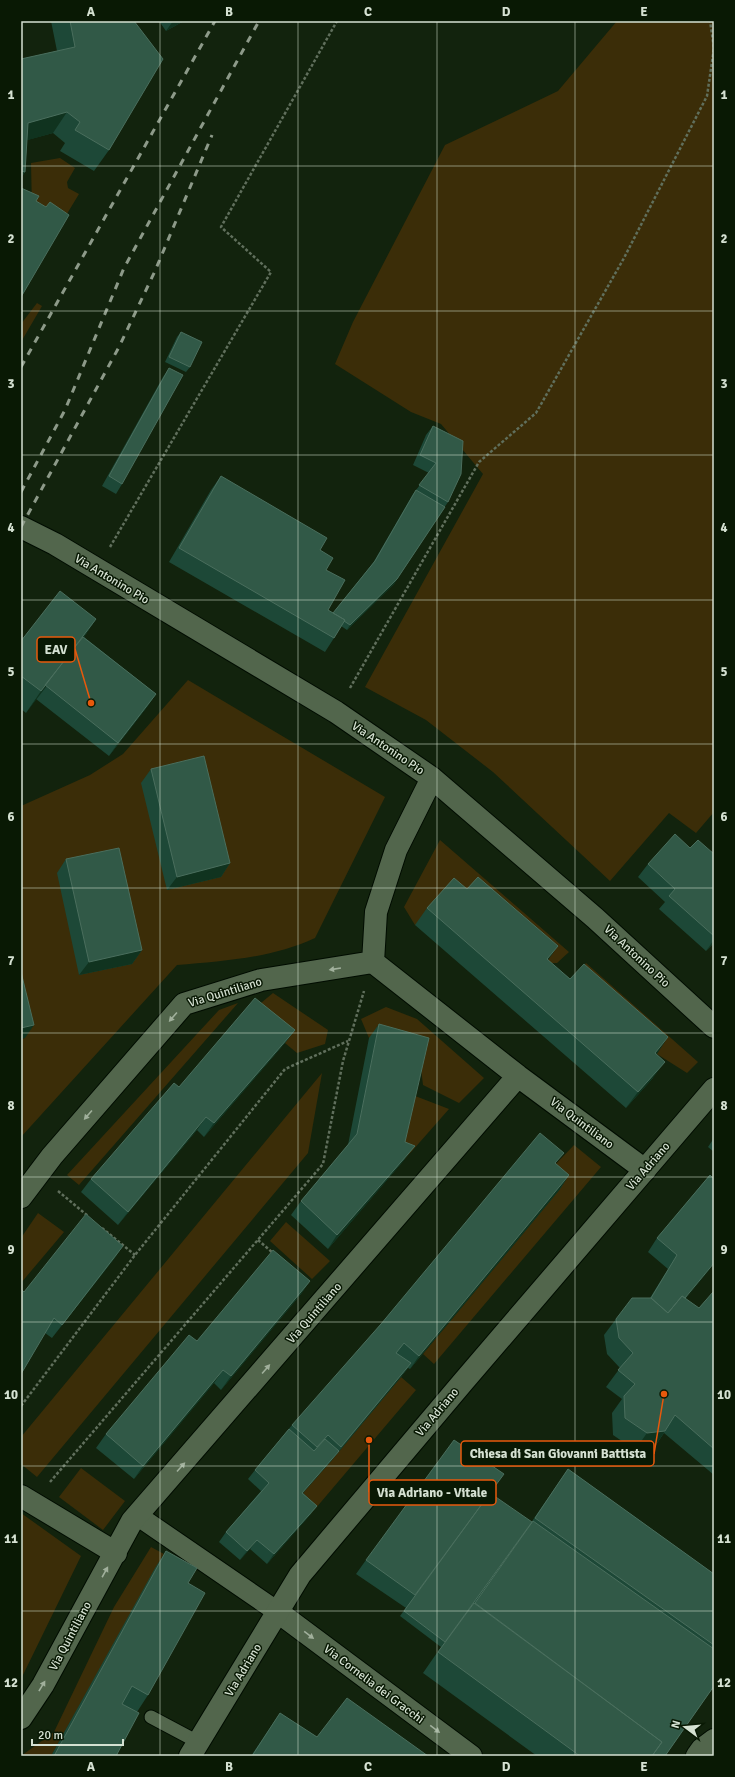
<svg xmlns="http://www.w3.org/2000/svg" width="735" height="1777" viewBox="0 0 735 1777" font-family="Signika,sans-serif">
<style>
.green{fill:#3b2d08}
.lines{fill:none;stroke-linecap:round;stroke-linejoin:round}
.service-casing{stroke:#010c00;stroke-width:15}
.pedestrian-casing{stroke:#010c00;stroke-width:22}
.minor-casing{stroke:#010c00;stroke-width:24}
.tertiary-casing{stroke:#010c00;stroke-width:24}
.path{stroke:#606f5c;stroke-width:2.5;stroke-dasharray:3 2;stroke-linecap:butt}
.service{stroke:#52664c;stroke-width:13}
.pedestrian{stroke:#52664c;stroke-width:20}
.minor{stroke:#52664c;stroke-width:22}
.tertiary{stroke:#52664c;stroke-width:22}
.rail{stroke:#8d9a89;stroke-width:3;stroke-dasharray:7 7;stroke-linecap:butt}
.wall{fill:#1d4837}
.shaded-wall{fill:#10331f}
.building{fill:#315947;stroke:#4a6e5d}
.oneway{fill:#a1b09c}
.grid{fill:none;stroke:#d5e1d2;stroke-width:1;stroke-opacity:0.55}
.labels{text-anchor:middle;stroke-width:3;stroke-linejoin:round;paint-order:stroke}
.street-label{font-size:12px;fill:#d5e1d2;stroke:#091904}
.leader{fill:none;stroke:#e8590c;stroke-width:1.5}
.callout-dot{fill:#e8590c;stroke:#091904;stroke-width:1.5}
.callout{fill:#091904;stroke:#e8590c;stroke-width:1.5}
.callout-label{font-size:13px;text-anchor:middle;font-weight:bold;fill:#d5e1d2}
.neatline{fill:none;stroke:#d5e1d2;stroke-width:1.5}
.grid-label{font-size:13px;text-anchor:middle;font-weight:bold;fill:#d5e1d2}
</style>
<rect width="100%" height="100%" fill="#12230d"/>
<!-- green -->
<path class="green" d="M617 21H714V812L696 833 669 813 610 881 493 772 426 720 365 687 483 474 441 424 411 412 335 364 353 322 445 145 558 91Z
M60 158 75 168 67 182 68 188 79 194 59 227 32 209 31 163Z
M37 303 42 306 21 342V324Z
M188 680 385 797 315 938C272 958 224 961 177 965L21 1137V1039L25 1038 21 1023V806L90 775 123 754Z
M440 840 569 952 557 963H546L415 925 404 907Z
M586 963 698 1062 687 1073 657 1054 572 980Z
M273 993 328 1030 325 1044 297 1053 249 1013Z
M238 1003 79 1185 67 1175 219 1010Z
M386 1007 417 1019 484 1078 459 1103 423 1085 419 1051 369 1038 361 1019Z
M322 1073 308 1153 37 1477 21 1464V1437Z
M410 1094 449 1109 405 1159 396 1155Z
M574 1145 601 1167 434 1364 423 1354 560 1189 554 1166Z
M38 1213 64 1232 21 1283V1238Z
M286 1222 330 1261 312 1279 270 1241Z
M401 1377 416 1390 310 1515 295 1502Z
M81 1468 125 1501 103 1530 59 1497Z
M21 1513 81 1556 21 1679Z
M151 1547 164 1554 51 1756H21L54 1732 114 1607Z"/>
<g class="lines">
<!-- service casing -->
<g class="service-casing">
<path id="service" d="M151 1717 198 1742"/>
</g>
<!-- pedestrian casing -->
<g class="pedestrian-casing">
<path id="pedestrian" d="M138 1516 278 1612"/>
</g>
<!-- minor casing -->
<g class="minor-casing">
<path id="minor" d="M21 527 55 544 336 712 432 778 595 918 714 1027
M432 778 396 850 376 912 373 962 518 1076 645 1170
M21 1197 52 1156 184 1004 261 980 373 962
M21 1496 116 1553
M278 1612 471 1756
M21 1718 43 1685 132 1521 518 1076
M697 1756 702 1749 714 1740"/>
</g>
<!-- tertiary casing -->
<g class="tertiary-casing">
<path id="tertiary" d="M190 1756 300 1575 463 1382 714 1089"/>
</g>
<!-- path -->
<path class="path" d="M110 547 271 272 221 227 337 21
M350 688 479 462 536 413 624 258 707 96 714 48 710 21
M58 1191 88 1216
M102 1228 135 1255
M258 1240 273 1253
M21 1406 135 1255 285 1069 348 1041
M50 1482 323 1164 343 1061 364 991"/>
<!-- service -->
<use href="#service" class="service"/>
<!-- pedestrian -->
<use href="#pedestrian" class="pedestrian"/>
<!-- minor -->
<use href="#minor" class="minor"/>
<!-- tertiary -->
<use href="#tertiary" class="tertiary"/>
<!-- rail -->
<path class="rail" d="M21 367 215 21
M21 492 65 410 124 268 259 21
M21 527 119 347 155 271 212 135"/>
</g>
<!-- wall -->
<path class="wall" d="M51 21H134L109 150 94 171 60 151 65 143 53 133 27 140 25 172 21 178V59L57 51Z
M159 21H184L166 31Z
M181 332 190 367 186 372 165 362 177 337Z
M169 368 122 484 116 494 102 486 163 377Z
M433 426 448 502 394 584 347 630 341 626 334 638 325 652 169 562 211 490 221 476 320 550 326 570 328 610 333 613 373 563 413 494 429 473 413 465 426 435Z
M96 619 84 637 156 694 147 707 109 756 36 699 26 713 21 709V641Z
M151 769 230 863 221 877 167 890 141 783Z
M690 848 714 854V943L706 951 659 909 665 902 638 877 648 864Z
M66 859 142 950 132 964 79 975 57 873Z
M427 908 548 960 656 1054 653 1078 626 1108 415 925Z
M379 1024 405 1159 328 1249 291 1215 301 1201 348 1145 369 1038Z
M295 1030 285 1043 204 1137 197 1130 118 1225 81 1192 91 1179 179 1087Z
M714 1138V1152L708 1147Z
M556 1164 569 1175 560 1189 410 1369 408 1368 401 1377 332 1460 303 1493 317 1506 310 1515 267 1564 250 1549 240 1560 219 1542 226 1532 261 1491 248 1479 255 1470 292 1425Z
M710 1175 686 1299 699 1308 714 1292V1475L664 1433 654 1448 635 1450 613 1435 612 1413 622 1399 606 1387 620 1368 607 1354 604 1335 616 1319 650 1298 668 1269 648 1252 657 1238Z
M123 1246 114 1259 52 1338 45 1333 24 1292Z
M310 1281 301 1294 221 1390 214 1383 134 1479 96 1448 106 1434 197 1341Z
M568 1469 714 1574V1686L665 1756H537L423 1673 441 1647 400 1616 416 1594 406 1608 356 1574 366 1560 490 1493 526 1530Z
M166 1551 188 1583 148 1695 137 1712 116 1756H51L155 1568Z
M280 1713 317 1737 428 1756H251Z"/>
<!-- shaded-wall -->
<path class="shaded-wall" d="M173 21H184L166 31Z
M67 112 53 133 21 142 28 123Z
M21 171 25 172 21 178Z
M397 579 394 584 347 630 350 625Z
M96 619 82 640 26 713 41 691Z
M156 694 147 707 109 756 118 743Z
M230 863 221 877 167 890 177 877Z
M714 940V942L706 951Z
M558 946 546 963 547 959Z
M142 950 132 964 79 975 89 962Z
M34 1025 25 1038 21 1039V1028Z
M295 1030 285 1043 204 1137 214 1123Z
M668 1037 657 1054 643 1070 655 1053Z
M665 1062 653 1078 626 1108 638 1092Z
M206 1117 197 1130 118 1225 128 1212Z
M415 1146 405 1159 328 1249 337 1235Z
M569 1175 560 1189 410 1369 419 1356Z
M123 1246 114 1259 52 1338 62 1325Z
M714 1263V1264L673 1315 683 1302Z
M310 1281 301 1294 221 1390 231 1376Z
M411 1363 401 1377 332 1460 295 1502 302 1493 339 1451Z
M223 1370 214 1383 134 1479 143 1466Z
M665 1431 654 1448 635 1450 647 1433Z
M317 1506 310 1515 267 1564 274 1554Z
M257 1540 250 1549 240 1560 247 1551Z"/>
<!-- building -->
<path class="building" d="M70 21H134L163 59 109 150 75 130 80 122 67 112 28 123 25 172 21 171V59L75 47Z
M21 188 39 196 36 201 46 207 50 202 69 215 21 297Z
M181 332 202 342 190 367 169 357Z
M169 368 183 375 122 484 109 476Z
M433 426 463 441 461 474 448 502 419 485 436 463 420 455Z
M221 476 327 538 320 550 333 558 326 570 345 580 328 610 345 620 334 638 179 548Z
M416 490 445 507 397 579 350 625 344 621 345 620 333 613 375 561Z
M60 591 96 619 41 691 21 676V641Z
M83 637 156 694 118 743 45 685Z
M204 756 230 863 177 877 151 769Z
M675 834 690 848 698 840 714 854V936L669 896 675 889 648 864Z
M119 848 142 950 89 962 66 859Z
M478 877 558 946 547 959 570 979 584 964 668 1037 655 1053 665 1062 638 1092 427 908 454 878 467 889Z
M21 972 34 1025 21 1028Z
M255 998 295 1030 214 1123 206 1117 128 1212 91 1179 174 1083 179 1087Z
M379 1024 429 1038 405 1142 415 1146 337 1235 301 1201 357 1134Z
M540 1133 564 1153 555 1163 569 1175 419 1356 404 1343 396 1353 411 1363 341 1447 328 1435 317 1447 292 1425 381 1324Z
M710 1175 714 1179V1263L685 1298 682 1296 668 1313 651 1298 677 1255 657 1238Z
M86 1214 123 1246 62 1325 54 1318 21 1374V1289L24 1292Z
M273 1250 310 1281 231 1376 223 1370 143 1466 106 1434 189 1335 197 1341Z
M713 1292H714V1449L675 1415 665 1431 647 1433 625 1418 624 1396 635 1384 618 1370 633 1353 619 1338 616 1319 632 1298H651L668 1313 682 1296 699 1308Z
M289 1429 314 1451 325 1439 339 1451 302 1493 317 1506 274 1554 257 1540 247 1551 226 1532 269 1483 255 1470Z
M454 1440 504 1474 415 1595 366 1560Z
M568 1469 714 1574V1645L535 1518Z
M490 1493 532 1522 445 1642 404 1611Z
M533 1521 714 1649V1686L665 1756H652L662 1742 475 1603Z
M166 1551 197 1568 188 1583 205 1593 148 1695 132 1686 122 1704 139 1713 116 1756H54Z
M474 1603 662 1742 652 1756H580L438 1652Z
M347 1698 428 1756H252L280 1713 317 1737Z"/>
<!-- one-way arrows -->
<defs><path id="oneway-solid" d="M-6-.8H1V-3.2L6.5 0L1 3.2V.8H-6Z"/></defs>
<g class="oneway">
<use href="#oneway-solid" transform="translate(335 969) rotate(171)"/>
<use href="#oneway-solid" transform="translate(173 1017) rotate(131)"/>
<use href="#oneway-solid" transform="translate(88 1115) rotate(131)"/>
<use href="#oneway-solid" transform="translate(266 1369) rotate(-49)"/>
<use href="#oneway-solid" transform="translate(181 1467) rotate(-48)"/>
<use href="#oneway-solid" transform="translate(105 1572) rotate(-61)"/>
<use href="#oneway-solid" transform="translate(309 1635) rotate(37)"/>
<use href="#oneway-solid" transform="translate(42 1686) rotate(-59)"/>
<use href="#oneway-solid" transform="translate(435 1729) rotate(37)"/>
</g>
<!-- grid -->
<path class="grid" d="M160 21V1756M298 21V1756M437 21V1756M575 21V1756M21 166H714M21 311H714M21 455H714M21 600H714M21 744H714M21 888H714M21 1033H714M21 1177H714M21 1322H714M21 1466H714M21 1611H714"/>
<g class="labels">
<!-- street labels -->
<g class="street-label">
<text transform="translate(112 579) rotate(31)" y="4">Via Antonino Pio</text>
<text transform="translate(388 748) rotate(34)" y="4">Via Antonino Pio</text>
<text transform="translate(637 956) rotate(43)" y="4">Via Antonino Pio</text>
<text transform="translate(225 992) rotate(-17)" y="4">Via Quintiliano</text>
<text transform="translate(582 1123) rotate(37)" y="4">Via Quintiliano</text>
<text transform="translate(648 1166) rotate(-49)" y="4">Via Adriano</text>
<text transform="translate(314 1313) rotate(-49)" y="4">Via Quintiliano</text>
<text transform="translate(437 1412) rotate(-50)" y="4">Via Adriano</text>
<text transform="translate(70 1636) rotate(-62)" y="4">Via Quintiliano</text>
<text transform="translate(243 1670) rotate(-59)" y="4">Via Adriano</text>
<text transform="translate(374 1684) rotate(37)" y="4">Via Cornelia dei Gracchi</text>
</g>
</g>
<!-- callouts -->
<path class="leader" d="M91 703L75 649M664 1394L654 1454M369 1440L369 1492"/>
<g class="callout-dot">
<circle cx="91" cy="703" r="4"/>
<circle cx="664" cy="1394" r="4"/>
<circle cx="369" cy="1440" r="4"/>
</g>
<g class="callout">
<rect x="37" y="637" width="38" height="25" rx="4"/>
<rect x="461" y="1441" width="193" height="25" rx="4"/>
<rect x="369" y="1480" width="127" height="25" rx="4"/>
</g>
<g class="callout-label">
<text x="56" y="654">EAV</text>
<text x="558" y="1458">Chiesa di San Giovanni Battista</text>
<text x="432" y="1497">Via Adriano - Vitale</text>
</g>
<!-- border -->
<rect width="735" height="1777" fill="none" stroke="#091904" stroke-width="44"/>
<!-- north arrow -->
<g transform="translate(685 1727) rotate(286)" stroke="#091904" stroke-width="3" paint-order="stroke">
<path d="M0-3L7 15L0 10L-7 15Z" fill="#d5e1d2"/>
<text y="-6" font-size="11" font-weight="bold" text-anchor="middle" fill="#d5e1d2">N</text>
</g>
<!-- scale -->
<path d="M32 1739v6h91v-6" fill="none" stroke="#d5e1d2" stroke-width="2"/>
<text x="38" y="1739" font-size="12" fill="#d5e1d2" stroke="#091904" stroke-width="3" paint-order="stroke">20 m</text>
<rect x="22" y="22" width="691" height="1733" class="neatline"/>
<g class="grid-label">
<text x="91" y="16">A</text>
<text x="229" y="16">B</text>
<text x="368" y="16">C</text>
<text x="506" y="16">D</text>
<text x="644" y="16">E</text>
<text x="11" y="99">1</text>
<text x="724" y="99">1</text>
<text x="11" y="243">2</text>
<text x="724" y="243">2</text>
<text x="11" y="388">3</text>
<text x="724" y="388">3</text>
<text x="11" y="532">4</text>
<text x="724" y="532">4</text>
<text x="11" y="676">5</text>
<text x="724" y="676">5</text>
<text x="11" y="821">6</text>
<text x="724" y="821">6</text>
<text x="11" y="965">7</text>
<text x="724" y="965">7</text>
<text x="11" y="1110">8</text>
<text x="724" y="1110">8</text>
<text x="11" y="1254">9</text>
<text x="724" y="1254">9</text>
<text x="11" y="1399">10</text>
<text x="724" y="1399">10</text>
<text x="11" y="1543">11</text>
<text x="724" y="1543">11</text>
<text x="11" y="1687">12</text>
<text x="724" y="1687">12</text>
<text x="91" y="1771">A</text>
<text x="229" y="1771">B</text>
<text x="368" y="1771">C</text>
<text x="506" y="1771">D</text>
<text x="644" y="1771">E</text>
</g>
</svg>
